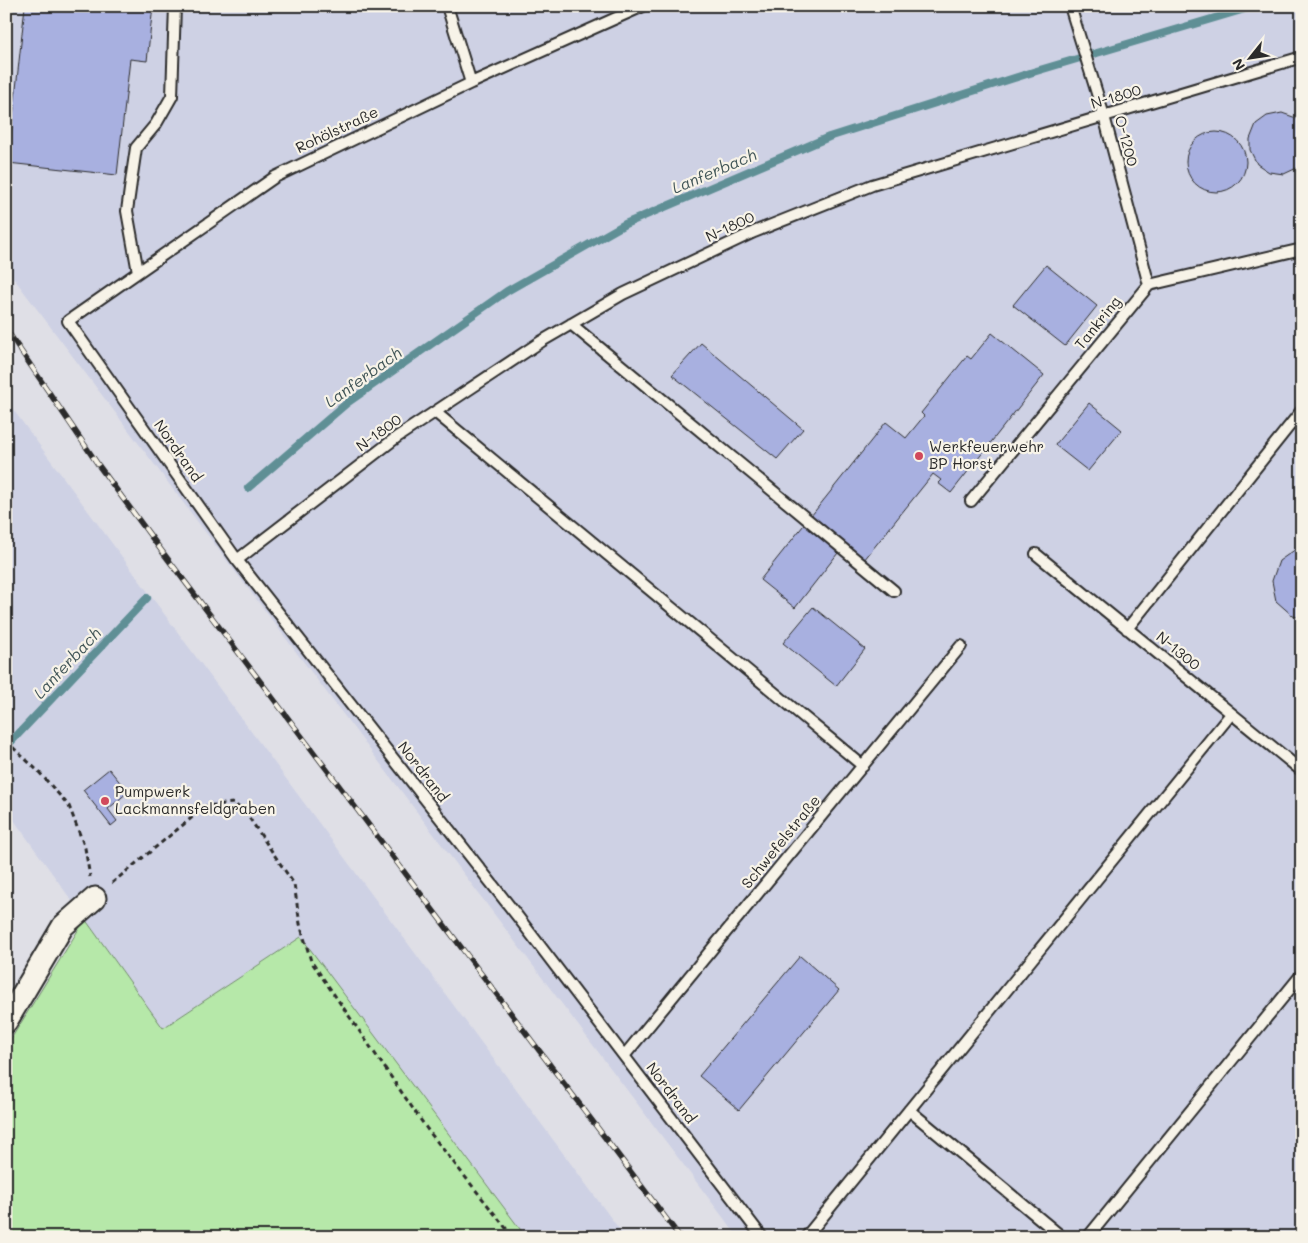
<svg xmlns="http://www.w3.org/2000/svg" width="1308" height="1243" viewBox="0 0 1308 1243" font-family="Mali,sans-serif">
<style>
.built{fill:#ced1e4}
.green{fill:#b6e8a9;stroke:#708a6a}
.lines{fill:none;stroke-linecap:round;stroke-linejoin:round}
.stream{stroke:#5f8f95;stroke-width:8}
.building{fill:#a8b0e0;stroke:#2b2b2b}
.lane-casing{stroke:#2b2b2b;stroke-width:14}
.street-casing{stroke:#2b2b2b;stroke-width:25}
.path{stroke:#2b2b2b;stroke-width:3;stroke-dasharray:5 4;stroke-linecap:butt}
.lane{stroke:#f7f3e8;stroke-width:10}
.street{stroke:#f7f3e8;stroke-width:21}
.rail-casing{stroke:#2b2b2b;stroke-width:5.5}
.rail{stroke:#f7f3e8;stroke-width:4;stroke-dasharray:11;stroke-linecap:butt}
.poi-dot{fill:#d1495b;stroke:#f7f3e8;stroke-width:2}
.labels{text-anchor:middle;stroke-width:4.5;stroke-linejoin:round;paint-order:stroke}
.street-label{font-size:15px;fill:#2b2b2b;stroke:#f7f3e8}
.poi-label{font-size:15px;fill:#2b2b2b;stroke:#f7f3e8;text-anchor:start}
.water-label{font-size:16px;font-style:italic;fill:#415557;stroke:#f7f3e8}
</style>
<rect width="100%" height="100%" fill="#dfdfe6"/>
<filter id="ink" filterUnits="userSpaceOnUse"><feTurbulence type="fractalNoise" baseFrequency=".02" numOctaves="2"/><feDisplacementMap in="SourceGraphic" scale="10" xChannelSelector="R" yChannelSelector="G"/><feConvolveMatrix kernelMatrix="1 2 1 2 8 2 1 2 1" color-interpolation-filters="sRGB"/></filter>
<g filter="url(#ink)">
<!-- built -->
<path class="built" d="M6 6H1302V1237H738L6 268Z
M6 400 625 1237H526L301 937 163 1028 6 809Z"/>
<!-- green -->
<path class="green" d="M85 919 163 1028 301 937 526 1237H6V1047Z"/>
<g class="lines">
<!-- stream -->
<path class="stream" d="M248 488 347 403 507 291 625 224 829 137 1033 72 1255 6
M6 747 147 598"/>
</g>
<!-- building -->
<path class="building" d="M25 6H153L147 61 130 59 117 175 8 163Z
M1282 113 1296 118 1302 123V163L1299 167 1284 174 1269 172 1257 164 1250 150V139L1256 124 1267 116Z
M1186 162a30 30 0 1 1 60 0a30 30 0 1 1-60 0Z
M1046 265 1097 306 1065 346 1013 305Z
M992 333 1044 375 951 493 938 483 941 480 933 474 864 560 845 544 795 608 760 580 886 422 906 438 924 416 921 413 967 356 971 359Z
M701 343 803 429 777 459 672 375Z
M1089 403 1122 430 1088 471 1055 445Z
M1302 548V618L1293 616 1276 601 1272 581 1279 561 1296 549Z
M813 607 865 649 836 686 783 643Z
M109 769 128 792 108 809 117 821 111 826 83 790Z
M800 956 839 990 739 1110 699 1076Z"/>
<g class="lines">
<!-- lane casing -->
<g class="lane-casing">
<path id="lane" d="M447 6 471 83
M643 6 471 83 275 177 68 321 237 560 518 917 762 1237
M1070 6 1104 116 1149 285
M138 272 127 211 132 175 136 148 156 124 172 96 175 6
M571 324 894 591
M435 412 863 766
M971 501 1149 285 1302 249
M1036 554 1302 771
M237 560 397 437 542 341 623 294 754 232 872 185 1302 57
M1127 629 1302 410
M624 1056 961 646
M909 1110 1062 1237
M806 1237 1231 714
M1088 1237 1302 974"/>
</g>
<!-- street casing -->
<g class="street-casing">
<path id="street" d="M6 1022 63 926 95 898"/>
</g>
<!-- path -->
<path class="path" d="M6 741 38 771 69 806 85 848 90 877
M112 883 206 806 234 803 248 816 294 884 300 924 311 961 427 1129 513 1237"/>
<!-- lane -->
<use href="#lane" class="lane"/>
<!-- street -->
<use href="#street" class="street"/>
<!-- rail casing -->
<g class="rail-casing">
<path id="rail" d="M6 329 99 466 161 550 680 1237"/>
</g>
<!-- rail -->
<use href="#rail" class="rail"/>
</g>
</g>
<!-- markers -->
<g class="poi-dot">
<circle cx="919" cy="456" r="5"/>
<circle cx="105" cy="801" r="5"/>
</g>
<g class="labels">
<!-- street labels -->
<g class="street-label">
<text transform="translate(1116 97) rotate(-17)" y="5">N-1800</text>
<text transform="translate(337 130) rotate(-25)" y="5">Rohölstraße</text>
<text transform="translate(1126 141) rotate(75)" y="5">O-1200</text>
<text transform="translate(730 227) rotate(-25)" y="5">N-1800</text>
<text transform="translate(1098 323) rotate(-51)" y="5">Tankring</text>
<text transform="translate(379 433) rotate(-36)" y="5">N-1800</text>
<text transform="translate(178 451) rotate(55)" y="5">Nordrand</text>
<text transform="translate(1178 651) rotate(39)" y="5">N-1300</text>
<text transform="translate(423 772) rotate(52)" y="5">Nordrand</text>
<text transform="translate(781 842) rotate(-51)" y="5">Schwefelstraße</text>
<text transform="translate(671 1093) rotate(53)" y="5">Nordrand</text>
</g>
<!-- poi labels -->
<g class="poi-label">
<text x="929" y="452">Werkfeuerwehr<tspan x="929" dy="17">BP Horst</tspan></text>
<text x="115" y="797">Pumpwerk<tspan x="115" dy="17">Lackmannsfeldgraben</tspan></text>
</g>
<!-- water labels -->
<g class="water-label">
<text transform="translate(714 171) rotate(-23)" y="6">Lanferbach</text>
<text transform="translate(363 377) rotate(-36)" y="6">Lanferbach</text>
<text transform="translate(67 663) rotate(-47)" y="6">Lanferbach</text>
</g>
</g>
<!-- margin -->
<rect width="1308" height="1243" fill="none" stroke="#f7f3e8" stroke-width="25"/>
<rect x="12" y="12" width="1283" height="1218" fill="none" stroke="#2b2b2b" stroke-width="2" filter="url(#ink)"/>
<!-- north arrow -->
<g transform="translate(1250 58) rotate(240)" stroke="#f7f3e8" stroke-width="4" paint-order="stroke">
<path d="M0-4L9 19L0 12L-9 19Z" fill="#2b2b2b"/>
<text y="-8" font-size="14" font-weight="bold" text-anchor="middle" fill="#2b2b2b">N</text>
</g>
</svg>
